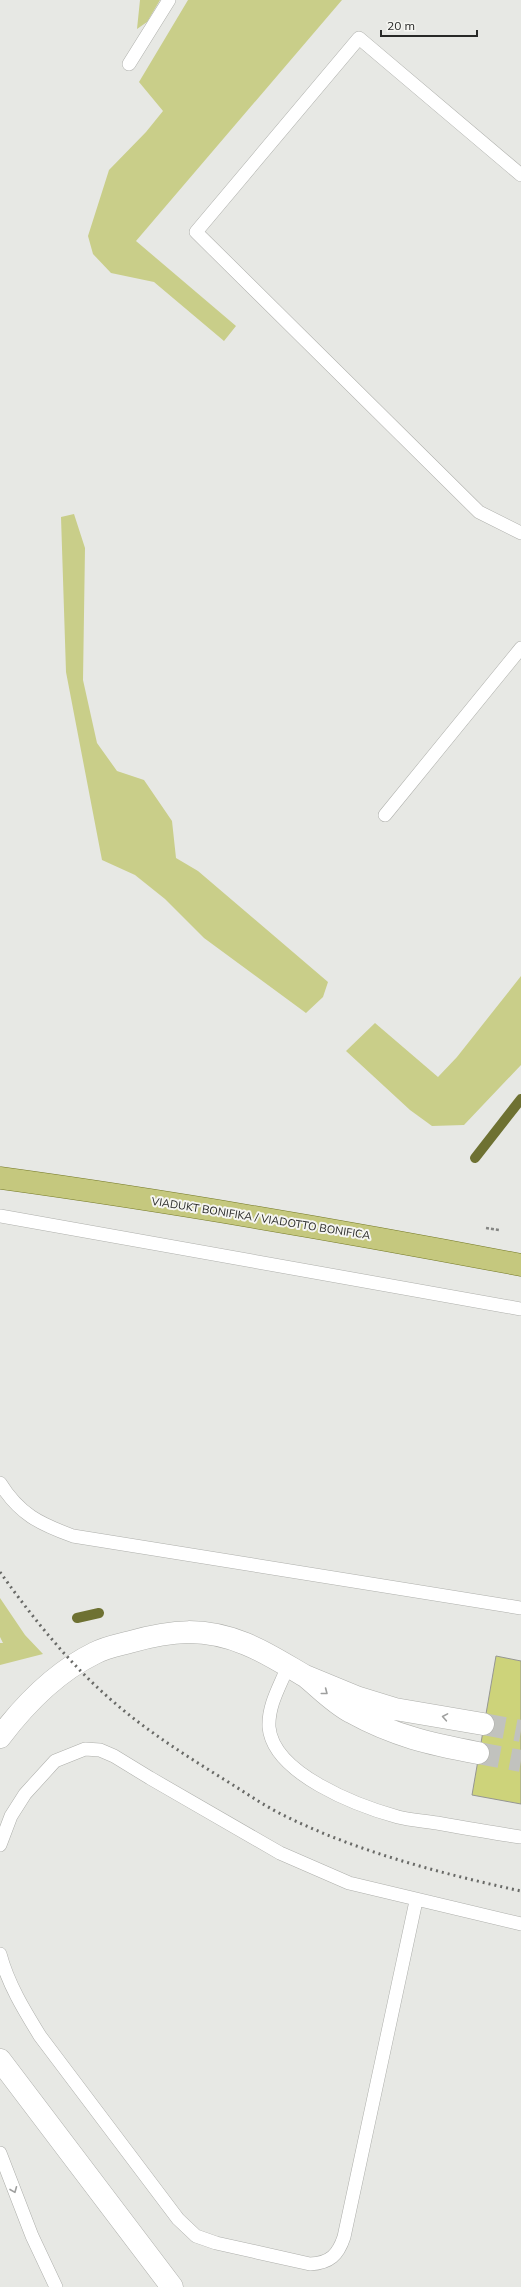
<svg xmlns="http://www.w3.org/2000/svg" width="521" height="2287" viewBox="0 0 521 2287" font-family="Mulish,sans-serif">
<style>
.green{fill:#c9ce89}
.lines{fill:none;stroke-linecap:round;stroke-linejoin:round}
.stream{stroke:#6e7132;stroke-width:10}
.building{fill:#cdd37a;stroke:#959692}
.minor-tunnel{stroke:#c1c2be;stroke-width:22;stroke-dasharray:22 11;stroke-linecap:butt}
.service-casing{stroke:#aeafab;stroke-width:14}
.minor-casing{stroke:#aeafab;stroke-width:23}
.primary-casing{stroke:#757928;stroke-width:23}
.path{stroke:#848582;stroke-width:2.5;stroke-dasharray:3 2;stroke-linecap:butt}
.service{stroke:#fff;stroke-width:13}
.minor{stroke:#fff;stroke-width:22}
.primary{stroke:#c5c87e;stroke-width:22}
.rail{stroke:#696a67;stroke-width:3;stroke-dasharray:2 4;stroke-linecap:butt}
.oneway{stroke:#9e9f9e}
.labels{text-anchor:middle;stroke-width:4;stroke-linejoin:round;paint-order:stroke}
.street-label{font-size:11px;fill:#282927;stroke:#f5f5f1}
</style>
<rect width="100%" height="100%" fill="#e7e8e4"/>
<!-- green -->
<path class="green" d="M140 0H160L147 22 137 29Z
M188 0H342L136 241 236 326 224 341 154 282 111 273 93 254 88 236 109 170 146 132 163 111 139 82Z
M74 514 85 548 83 680 97 743 117 771 144 780 172 821 176 858 198 871 328 982 323 997 306 1013 204 938 165 899 135 875 102 860 66 672 61 517Z
M521 976V1065L464 1125 432 1126 410 1110 346 1051 375 1023 438 1077 457 1057Z
M0 1598 25 1635 43 1654 0 1665V1643H3L0 1637Z"/>
<g class="lines">
<!-- stream -->
<path class="stream" d="M475 1158 521 1099
M77 1618 99 1613"/>
</g>
<!-- building -->
<path class="building" d="M496 1656 521 1661V1804L472 1795Z"/>
<g class="lines">
<!-- minor-tunnel -->
<path class="minor-tunnel" d="M483 1724 521 1731
M478 1753 521 1761"/>
<!-- service casing -->
<g class="service-casing">
<path id="service" d="M129 64 169 0
M521 175 359 38 196 232 479 512 521 533
M385 815 521 648
M0 1216 521 1309
M0 1483C19 1514 40 1524 73 1536L521 1608
M288 1666C280 1686 268 1705 269 1727 273 1774 358 1806 398 1817 410 1820 424 1821 437 1823 465 1828 493 1833 521 1837
M0 1845 11 1816 25 1794 55 1761 85 1749 100 1750 114 1756 150 1778 280 1853 349 1883 521 1924
M0 1954C8 1984 24 2010 40 2036L178 2219 196 2236 216 2243 310 2264C330 2263 338 2255 344 2237L416 1901
M0 2153 32 2236 56 2287"/>
</g>
<!-- minor casing -->
<g class="minor-casing">
<path id="minor" d="M0 1737C25 1704 58 1671 95 1653 106 1647 119 1645 130 1642 172 1630 204 1627 246 1644 266 1652 286 1665 305 1676
M478 1753C431 1744 394 1736 351 1712 334 1703 320 1688 305 1676L356 1697 395 1709 483 1724
M0 2060 172 2287"/>
</g>
<!-- primary casing -->
<g class="primary-casing">
<path id="primary" d="M0 1178C175 1202 348 1232 521 1265"/>
</g>
<!-- path -->
<path class="path" d="M486 1228 499 1230"/>
<!-- service -->
<use href="#service" class="service"/>
<!-- minor -->
<use href="#minor" class="minor"/>
<!-- primary -->
<use href="#primary" class="primary"/>
<!-- rail -->
<path class="rail" d="M0 1572C32 1617 68 1662 109 1698 145 1730 185 1755 225 1780 243 1791 260 1803 279 1813 354 1851 439 1873 521 1891"/>
</g>
<!-- one-way arrows -->
<defs><path id="oneway-chevron" d="M-2-3.5L2.5 0L-2 3.5" fill="none" stroke-width="1.6" stroke-linecap="round" stroke-linejoin="round"/></defs>
<g class="oneway">
<use href="#oneway-chevron" transform="translate(325 1692) rotate(38)"/>
<use href="#oneway-chevron" transform="translate(445 1717) rotate(-170)"/>
<use href="#oneway-chevron" transform="translate(14 2190) rotate(68)"/>
</g>
<g class="labels">
<!-- street labels -->
<g class="street-label">
<text transform="translate(261 1218) rotate(9)" y="4">VIADUKT BONIFIKA / VIADOTTO BONIFICA</text>
</g>
</g>
<!-- scale -->
<path d="M381 30v6h96v-6" fill="none" stroke="#282927" stroke-width="2"/>
<text x="387" y="30" font-size="12" fill="#282927" stroke="#f5f5f1" stroke-width="3" paint-order="stroke">20 m</text>
</svg>
